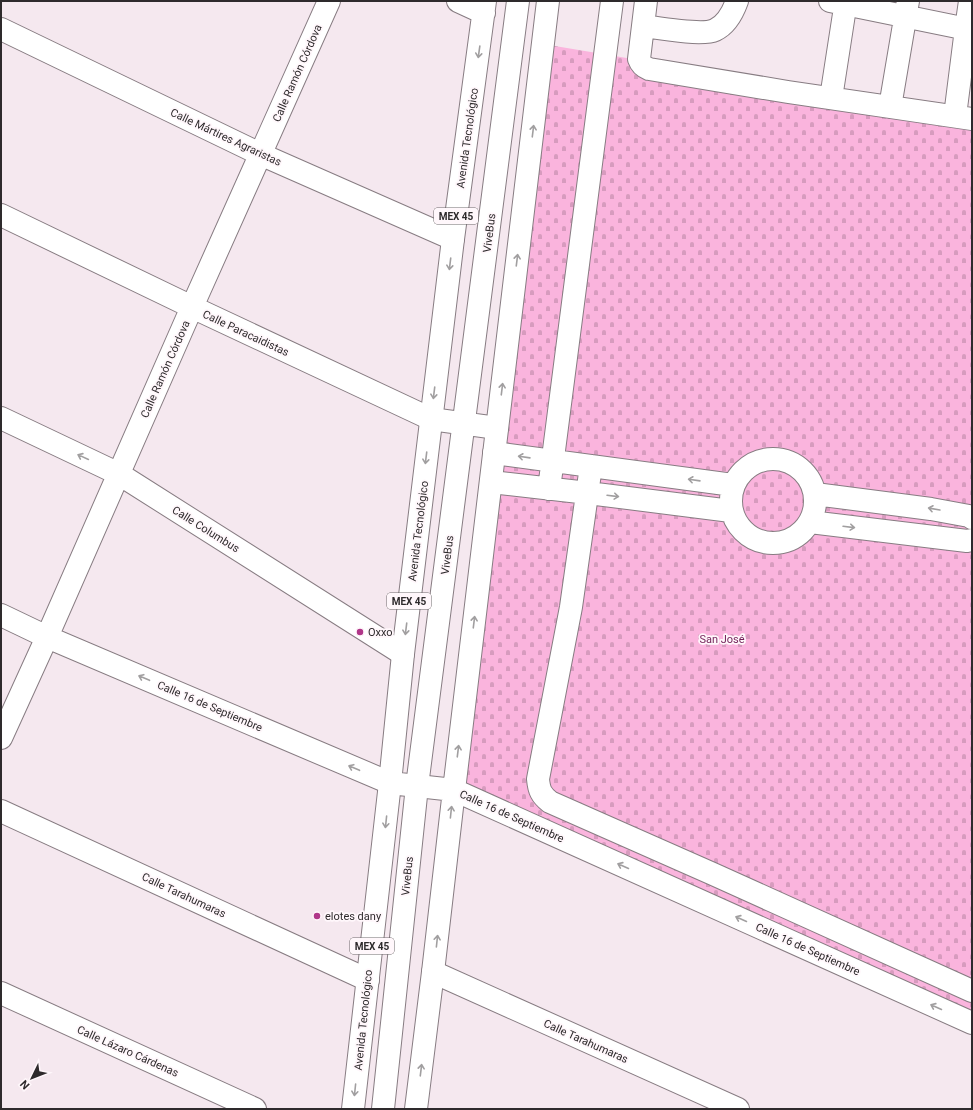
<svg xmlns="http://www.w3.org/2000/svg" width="973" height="1110" viewBox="0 0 973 1110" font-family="Roboto,sans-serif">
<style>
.cemetery{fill:url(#cemetery-stones)}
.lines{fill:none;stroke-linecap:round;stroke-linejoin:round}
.minor-casing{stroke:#877c82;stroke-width:24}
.major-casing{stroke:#877c82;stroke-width:24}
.minor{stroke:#fff;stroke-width:22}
.major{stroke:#fff;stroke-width:22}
.oneway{stroke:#a19fa0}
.poi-dot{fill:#b03689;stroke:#fff7fb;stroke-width:1.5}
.labels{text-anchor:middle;stroke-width:3.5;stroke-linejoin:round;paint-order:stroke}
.shield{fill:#fff7fb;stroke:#6d686a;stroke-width:1}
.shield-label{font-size:10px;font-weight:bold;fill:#2e2a2c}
.street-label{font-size:11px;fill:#2e2a2c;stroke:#fff7fb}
.poi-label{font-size:11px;fill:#2e2a2c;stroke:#fff7fb;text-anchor:start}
.park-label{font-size:11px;fill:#721f58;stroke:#fff7fb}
</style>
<defs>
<pattern id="cemetery-stones" width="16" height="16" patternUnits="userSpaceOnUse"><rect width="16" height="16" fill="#fab4dd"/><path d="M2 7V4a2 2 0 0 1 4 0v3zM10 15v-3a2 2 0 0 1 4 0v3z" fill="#d79bbe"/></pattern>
</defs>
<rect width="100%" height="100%" fill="#f5e8ef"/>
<!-- cemetery -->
<path class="cemetery" d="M543 44 972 116V1030L454 790Z"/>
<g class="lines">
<!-- minor casing -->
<g class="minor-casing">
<path id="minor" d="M646 1 639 59C641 65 644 67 649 69L788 92 972 119
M830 1 972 30
M643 26C658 28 702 36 715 30 726 25 733 12 737 1
M1 29 260 154 453 239
M831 98 846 1
M890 107 908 1
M955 116 966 29 970 1
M1 215 192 307 431 419 497 428
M1 418 119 474 403 654
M494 453 733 485
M731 501a42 42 0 1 1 84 0a42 42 0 1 1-84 0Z
M591 466 571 607 538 779C539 790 541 795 550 802L713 874 972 991
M491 482 588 493 731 511
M549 489 612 1
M815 494 931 509 969 516 972 518
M810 522 967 541 972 540
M1 615 47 637 390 783
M1 738 47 637 192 307 329 1
M1 811 368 980
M433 972 738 1109
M1 993 255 1109
M383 1109 417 786 518 1"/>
</g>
<!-- major casing -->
<g class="major-casing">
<path id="major" d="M458 1 484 13
M390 783 454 790 972 1023
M353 1109 390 783 403 654 453 239 485 1
M416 1109 433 972 454 790 548 1"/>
</g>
<!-- minor -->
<use href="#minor" class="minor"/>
<!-- major -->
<use href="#major" class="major"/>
</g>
<!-- one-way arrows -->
<defs><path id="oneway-shaft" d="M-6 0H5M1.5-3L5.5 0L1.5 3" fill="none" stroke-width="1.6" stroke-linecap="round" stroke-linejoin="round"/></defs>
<g class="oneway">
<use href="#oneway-shaft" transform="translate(479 52) rotate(98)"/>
<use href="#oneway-shaft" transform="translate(533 131) rotate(-83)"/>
<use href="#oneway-shaft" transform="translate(517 260) rotate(-83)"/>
<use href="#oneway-shaft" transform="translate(450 264) rotate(97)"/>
<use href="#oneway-shaft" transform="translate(502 389) rotate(-83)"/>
<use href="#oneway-shaft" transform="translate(434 393) rotate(97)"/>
<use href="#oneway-shaft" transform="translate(83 457) rotate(-155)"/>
<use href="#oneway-shaft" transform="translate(524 457) rotate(-172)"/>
<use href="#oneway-shaft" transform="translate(426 458) rotate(97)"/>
<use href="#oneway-shaft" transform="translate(694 480) rotate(-172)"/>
<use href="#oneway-shaft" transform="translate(613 496) rotate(7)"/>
<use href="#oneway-shaft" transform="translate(934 509) rotate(-170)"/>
<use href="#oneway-shaft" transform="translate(849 527) rotate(7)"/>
<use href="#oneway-shaft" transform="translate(474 622) rotate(-83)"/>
<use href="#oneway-shaft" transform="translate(406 629) rotate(97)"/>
<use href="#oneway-shaft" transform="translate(144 678) rotate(-157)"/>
<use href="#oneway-shaft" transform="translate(458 751) rotate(-83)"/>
<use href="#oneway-shaft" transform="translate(354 768) rotate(-157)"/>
<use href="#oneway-shaft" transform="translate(451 812) rotate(-84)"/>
<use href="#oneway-shaft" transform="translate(386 822) rotate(96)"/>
<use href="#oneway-shaft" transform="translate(623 866) rotate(-156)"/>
<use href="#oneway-shaft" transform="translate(741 919) rotate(-156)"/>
<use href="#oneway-shaft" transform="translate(437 941) rotate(-84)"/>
<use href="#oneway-shaft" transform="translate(936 1007) rotate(-156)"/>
<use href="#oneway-shaft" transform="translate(421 1070) rotate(-83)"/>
<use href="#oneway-shaft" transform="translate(355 1090) rotate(96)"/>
</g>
<!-- markers -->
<g class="poi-dot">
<circle cx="360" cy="632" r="4"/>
<circle cx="317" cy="916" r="4"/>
</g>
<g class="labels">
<!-- shield labels -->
<g class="shield">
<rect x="434" y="208" width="44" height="16" rx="3"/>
<rect x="387" y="593" width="44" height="16" rx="3"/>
<rect x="350" y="938" width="44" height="16" rx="3"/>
</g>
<g class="shield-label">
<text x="456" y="220">MEX 45</text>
<text x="409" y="605">MEX 45</text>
<text x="372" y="950">MEX 45</text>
</g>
<!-- street labels -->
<g class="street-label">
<text transform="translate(297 73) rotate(-66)" y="4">Calle Ramón Córdova</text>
<text transform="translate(226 137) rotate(25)" y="4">Calle Mártires Agraristas</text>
<text transform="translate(467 138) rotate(-82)" y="4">Avenida Tecnológico</text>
<text transform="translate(489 233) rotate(-83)" y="4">ViveBus</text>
<text transform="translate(246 333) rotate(25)" y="4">Calle Paracaidistas</text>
<text transform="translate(165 369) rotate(-66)" y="4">Calle Ramón Córdova</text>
<text transform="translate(206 529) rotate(32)" y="4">Calle Columbus</text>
<text transform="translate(418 531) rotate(-83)" y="4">Avenida Tecnológico</text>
<text transform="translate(447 555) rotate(-83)" y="4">ViveBus</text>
<text transform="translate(210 706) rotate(23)" y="4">Calle 16 de Septiembre</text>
<text transform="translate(512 816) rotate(24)" y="4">Calle 16 de Septiembre</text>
<text transform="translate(407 876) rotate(-84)" y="4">ViveBus</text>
<text transform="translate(184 895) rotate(25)" y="4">Calle Tarahumaras</text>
<text transform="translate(808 949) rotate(24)" y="4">Calle 16 de Septiembre</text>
<text transform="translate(363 1020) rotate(-84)" y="4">Avenida Tecnológico</text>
<text transform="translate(586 1041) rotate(24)" y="4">Calle Tarahumaras</text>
<text transform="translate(128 1051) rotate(24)" y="4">Calle Lázaro Cárdenas</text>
</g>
<!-- poi labels -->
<g class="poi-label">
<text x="368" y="636">Oxxo</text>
<text x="325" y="920">elotes dany</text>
</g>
<!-- park labels -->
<g class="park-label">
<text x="722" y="643">San José</text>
</g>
</g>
<!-- border -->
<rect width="973" height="1110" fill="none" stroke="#2e2a2c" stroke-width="4"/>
<!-- north arrow -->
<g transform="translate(32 1078) rotate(227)" stroke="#fff7fb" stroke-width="3" paint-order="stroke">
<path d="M0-3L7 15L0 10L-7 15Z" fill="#2e2a2c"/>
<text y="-6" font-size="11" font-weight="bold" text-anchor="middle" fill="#2e2a2c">N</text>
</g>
</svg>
